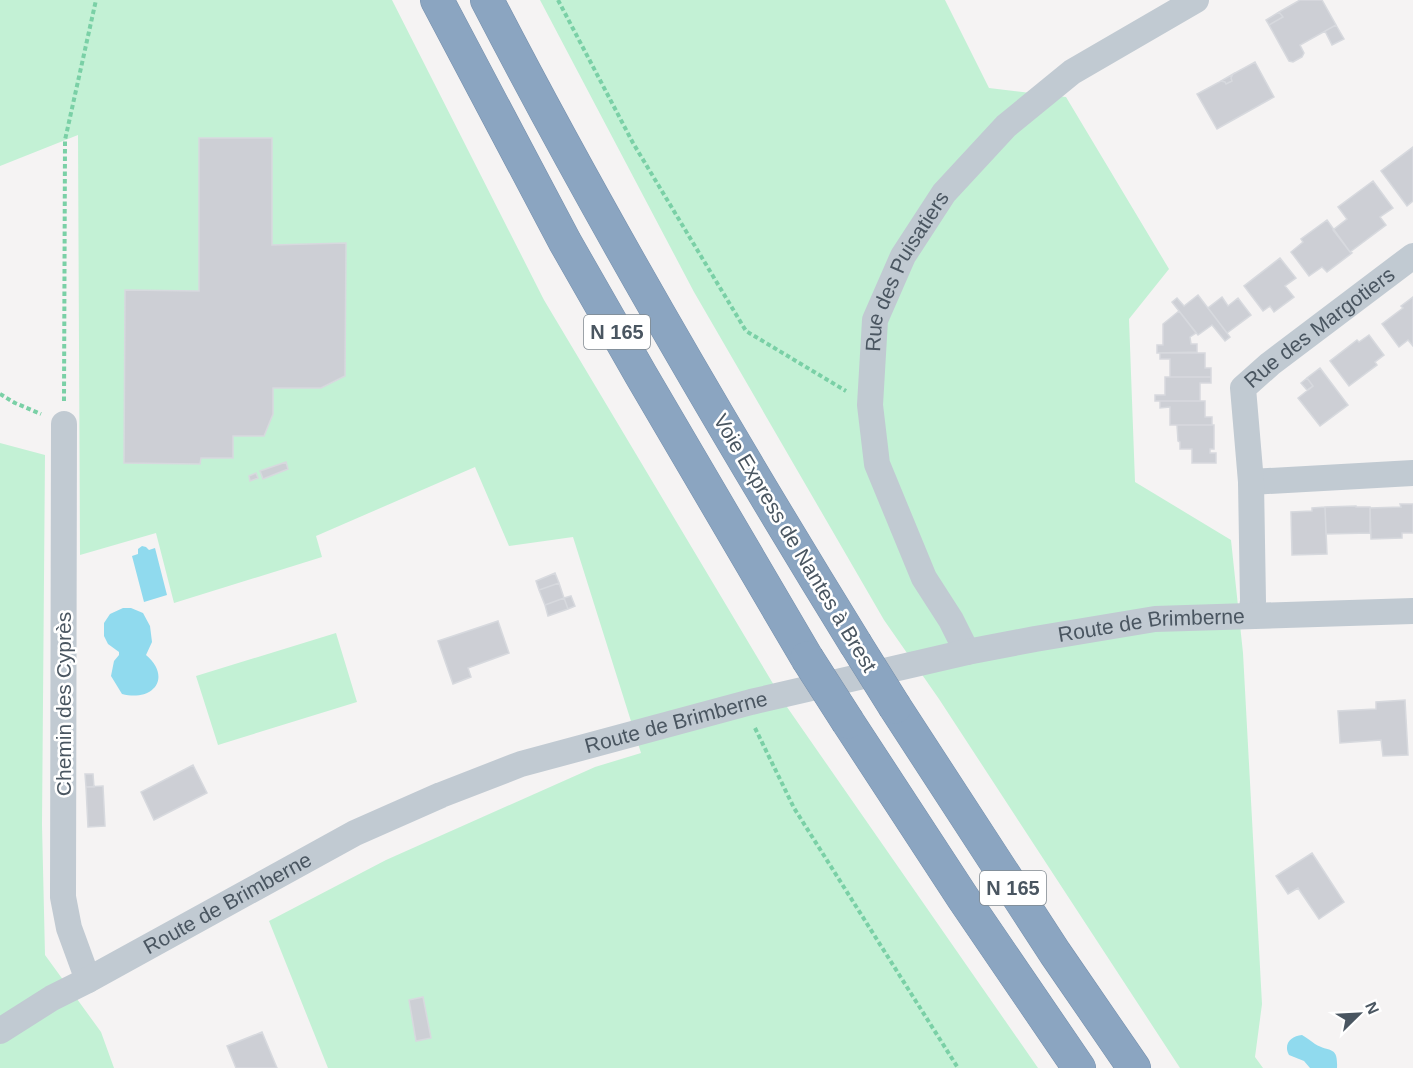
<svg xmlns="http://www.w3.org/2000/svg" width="1413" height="1068" viewBox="0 0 1413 1068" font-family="Arial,sans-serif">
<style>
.green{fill:#c3f1d5}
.water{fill:#90daee}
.building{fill:#cdcfd5;stroke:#d7d9de;stroke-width:1.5}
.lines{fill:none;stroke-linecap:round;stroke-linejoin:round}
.highway-casing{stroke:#7690ad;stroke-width:34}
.path{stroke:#7ad0a6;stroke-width:4;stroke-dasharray:4.5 3;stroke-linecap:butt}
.minor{stroke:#c1cad2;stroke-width:26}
.highway{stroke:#8ba5c1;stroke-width:33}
.highway-bridge-casing{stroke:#7690ad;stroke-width:34;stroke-linecap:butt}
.highway-bridge{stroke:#8ba5c1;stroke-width:33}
.labels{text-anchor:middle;stroke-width:5;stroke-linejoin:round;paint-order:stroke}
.shield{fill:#fff;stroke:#808990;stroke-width:1.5}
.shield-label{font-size:20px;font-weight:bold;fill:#4a5661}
.street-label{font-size:21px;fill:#4a5661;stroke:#fff}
</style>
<rect width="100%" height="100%" fill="#f5f3f3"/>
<!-- green -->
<path class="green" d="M0 0H392L544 300 787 707 1038 1068H328L269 921 386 860 595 767 641 753 573 537 509 546 475 467 316 536 322 557 174 603 156 533 80 555 78 135 0 166Z
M540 0H945L989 88 1066 97 1169 269 1129 319 1135 482 1231 540 1243 653 1262 1004 1255 1057 1263 1068H1180L939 699 884 620 694 292Z
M0 443 45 455 42 825 45 955 101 1032 114 1068H0Z
M336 633 357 702 218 745 196 676Z"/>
<!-- water -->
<path class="water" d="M142 546 146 547 149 550 155 548 167 595 144 602 132 556 138 554V549Z
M123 608H131L143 613 150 626 152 642 146 655C172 677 154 702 122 694L111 676 114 661 119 655V652L108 644 104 636V623L110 614Z
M1302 1035C1307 1038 1311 1041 1315 1044 1330 1053 1338 1045 1337 1068H1310L1304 1061 1289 1055C1283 1044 1291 1036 1302 1035Z"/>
<!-- building -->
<path class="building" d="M1300 0H1322L1336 25 1300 45 1304 53 1302 57 1293 62 1289 61 1269 25 1283 17 1279 12Z
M1279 12 1283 17 1269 25 1266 20Z
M1336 25 1344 39 1332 45 1325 31Z
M1255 62 1274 97 1217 129 1197 94 1221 81 1225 82 1226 84 1232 81 1231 78 1233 74Z
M1233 74 1231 78 1232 81 1226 84 1225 82 1221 81Z
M199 138H272V245L346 243 345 376 321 388H273V414L264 436H233V458H201L200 464 124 463 125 290 199 291Z
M1413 147V201L1407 206 1381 171Z
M1373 181 1393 208 1380 217 1386 225 1350 252 1333 230 1347 219 1338 207Z
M1327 220 1350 252 1352 253 1327 272 1322 267 1309 276 1291 252 1303 242 1301 239Z
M1280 258 1296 278 1285 286 1294 297 1274 312 1270 306 1263 311 1244 286Z
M1198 295 1230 337 1225 341 1212 325 1198 335 1172 302 1177 298 1184 306Z
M1222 297 1228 306 1238 298 1251 315 1227 333 1208 308Z
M1413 297V346L1408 340 1399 347 1382 324 1403 308 1401 306Z
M1179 311 1196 333 1190 337 1191 344H1197V352L1157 353V345H1163V324Z
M1369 335 1384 355 1375 362 1377 365 1349 386 1330 361 1357 340 1359 342Z
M1160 353H1205V368H1211V377H1170V359H1160Z
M1320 368 1348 405 1320 426 1298 398 1313 386 1307 378Z
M1165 377H1211V383H1200V401H1155V395H1165Z
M1307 378 1313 386 1307 390 1301 383Z
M1160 401H1205V417H1212V425H1170V407L1160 408Z
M1177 425H1214V449H1210V453H1216V463H1192V449H1180V442L1178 441Z
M286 462 288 469 263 479 260 471Z
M256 473 258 478 250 481 249 476Z
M1400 504H1413V533H1402V538L1371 539 1370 508 1401 507Z
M1356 506V507H1370V533L1326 534 1325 507Z
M1325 507 1327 554 1292 555 1291 512 1312 511V508Z
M555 573 559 583 539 590 536 581Z
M559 583 564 598 545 605 539 590Z
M571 596 575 606 568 609 564 598Z
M564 598 568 609 548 616 545 605Z
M498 621 509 653 468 668 471 677 453 684 438 641Z
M1405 700 1408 755 1383 756 1381 740 1340 743 1338 711 1376 709V702Z
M193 765 207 793 154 820 141 792Z
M85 774H93L94 787H86Z
M103 786 105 826 88 827 86 787Z
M1312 853 1344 902 1319 919 1298 888 1288 894 1276 876Z
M423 997 431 1038 416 1041 409 1000Z
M262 1032 277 1068H236L227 1046Z"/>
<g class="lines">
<!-- highway casing -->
<g class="highway-casing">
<path id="highway" d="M437 0 565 242 641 375 807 658
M487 0C601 220 725 432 855 643
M895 707 1055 953 1134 1068
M848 722 963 898 1079 1068"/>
</g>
<!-- path -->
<path class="path" d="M558 0 633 143 746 331 846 391
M0 394 15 403 41 414
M64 401 65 140 96 0
M755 728 794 808 958 1068"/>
<!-- minor -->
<g class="minor">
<path d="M64 424 63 897 69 928 88 980"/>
<path d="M1251 482 1413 473"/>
<path id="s1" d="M1251 616 1253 601 1251 482 1243 388 1270 364 1413 256"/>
<path id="s2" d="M967 652 951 620 924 578 877 464 870 405 875 320 903 256 944 193 1006 126 1072 72 1196 0"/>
<path id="s3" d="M0 1031 52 998 88 980 355 833 441 795 521 764 751 702 967 652 1035 639 1155 619 1413 611"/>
</g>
<!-- highway -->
<use href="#highway" class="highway"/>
<!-- highway-bridge casing -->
<g class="highway-bridge-casing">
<path id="highway-bridge" d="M855 643 895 707
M807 658 848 722"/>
</g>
<!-- highway-bridge -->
<use href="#highway-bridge" class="highway-bridge"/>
</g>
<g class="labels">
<!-- shield labels -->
<g class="shield">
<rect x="584" y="315" width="66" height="34" rx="4.5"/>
<rect x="980" y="871" width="66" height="34" rx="4.5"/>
</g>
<g class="shield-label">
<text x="617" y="339">N 165</text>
<text x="1013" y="895">N 165</text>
</g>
<!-- street labels -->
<g class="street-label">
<text dy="7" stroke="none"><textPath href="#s2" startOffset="410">Rue des Puisatiers</textPath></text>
<text dy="7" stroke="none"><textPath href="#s1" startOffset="326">Rue des Margotiers</textPath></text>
<text transform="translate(795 543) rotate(59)" y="7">Voie Express de Nantes à Brest</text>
<text dy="7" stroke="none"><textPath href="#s3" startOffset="1233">Route de Brimberne</textPath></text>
<text transform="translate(64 704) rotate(-90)" y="7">Chemin des Cyprès</text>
<text dy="7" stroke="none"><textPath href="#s3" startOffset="747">Route de Brimberne</textPath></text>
<text dy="7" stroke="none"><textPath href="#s3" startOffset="261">Route de Brimberne</textPath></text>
</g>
</g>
<!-- north arrow -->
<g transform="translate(1359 1014) rotate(66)" stroke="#ffffff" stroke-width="4.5" paint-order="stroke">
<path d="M0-4.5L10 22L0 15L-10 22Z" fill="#4a5661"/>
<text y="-9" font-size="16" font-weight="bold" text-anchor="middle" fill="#4a5661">N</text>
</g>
</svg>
